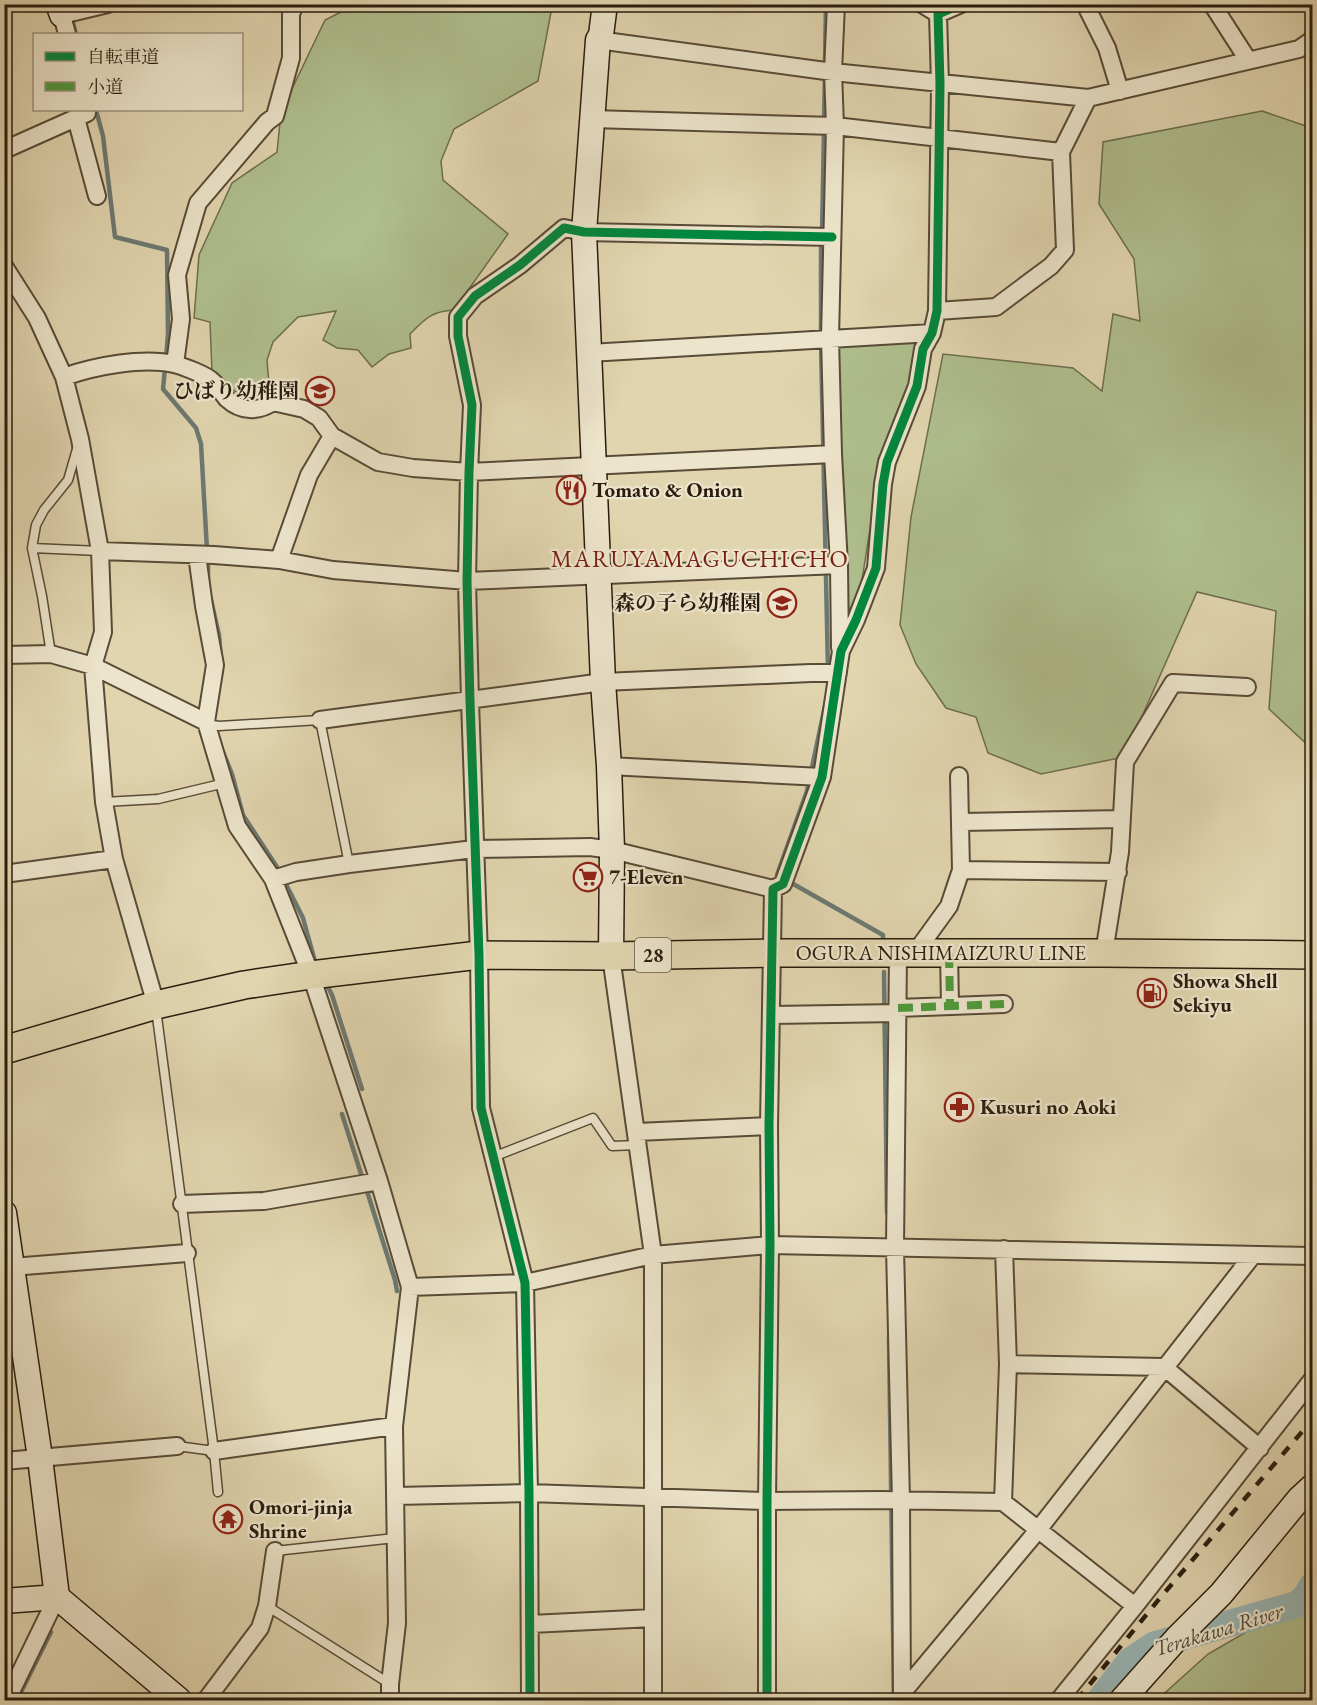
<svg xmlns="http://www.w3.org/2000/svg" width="1317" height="1705" viewBox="0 0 1317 1705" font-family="'EB Garamond','Noto Serif JP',serif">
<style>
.green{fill:#afbe8d;stroke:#6c6e4e;stroke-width:1.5}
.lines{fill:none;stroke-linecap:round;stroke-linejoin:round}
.stream{stroke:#6c7973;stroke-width:4.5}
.river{stroke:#98b6b5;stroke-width:27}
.lane-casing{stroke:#584b37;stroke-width:11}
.street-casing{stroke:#584b37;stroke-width:20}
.secondary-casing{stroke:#2a1d0f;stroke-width:27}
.primary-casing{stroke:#2a1d0f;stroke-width:30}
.lane{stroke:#ece4cb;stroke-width:8}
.street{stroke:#ece4cb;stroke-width:16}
.secondary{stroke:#ece4cb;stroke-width:24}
.primary{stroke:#e1d5af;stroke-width:27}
.rail{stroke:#2a1d0f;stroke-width:4.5;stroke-dasharray:10 10;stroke-linecap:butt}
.quiet{stroke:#4f9a3c;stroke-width:8;stroke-dasharray:15 8;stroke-linecap:butt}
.cycleway-casing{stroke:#ece4cb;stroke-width:13}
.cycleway{stroke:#00873e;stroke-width:9}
.labels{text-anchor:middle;stroke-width:4.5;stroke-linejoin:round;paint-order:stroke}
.shield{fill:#ece4cb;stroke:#645947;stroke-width:1.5}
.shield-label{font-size:20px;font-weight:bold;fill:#2a1d0f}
.poi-label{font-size:21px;font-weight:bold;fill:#2a1d0f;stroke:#ece4cb;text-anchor:start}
.street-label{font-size:21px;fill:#2a1d0f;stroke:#ece4cb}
.water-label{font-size:22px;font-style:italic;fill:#4b4b41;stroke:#ece4cb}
.quarter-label{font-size:24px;letter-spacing:1.5px;fill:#7a1f14;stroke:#ece4cb}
</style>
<rect width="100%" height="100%" fill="#e1d5af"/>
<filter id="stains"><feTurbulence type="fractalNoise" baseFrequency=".00333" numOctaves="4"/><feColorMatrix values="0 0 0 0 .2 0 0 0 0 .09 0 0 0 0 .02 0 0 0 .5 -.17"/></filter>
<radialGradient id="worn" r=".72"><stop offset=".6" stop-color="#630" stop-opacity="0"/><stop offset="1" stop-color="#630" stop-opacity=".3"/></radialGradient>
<!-- green -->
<path class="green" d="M340 5H551L552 7 538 81 454 129 441 161 443 180 508 234 454 310C432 311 425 319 410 334L411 348 389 354 372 367 358 350 337 348 323 340 336 311 298 317 273 342 267 360 270 396 236 392 212 372 210 322 194 318 199 255 232 183 277 152 281 112 325 20 341 12Z
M1262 111 1312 128V749L1269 709 1276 611 1197 592 1124 757 1041 774 988 753 976 717 946 708 916 664 900 625 911 517 943 354 1073 368 1102 391 1113 314 1140 321 1134 259 1099 204 1103 142Z
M920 339 909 387 881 460 861 586 845 620 833 341Z
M1312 1594V1700H1157L1208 1654Z"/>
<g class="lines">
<!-- stream -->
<path class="stream" d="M71 16 76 34
M825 65 826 4
M96 110 103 136 115 237 167 250 168 334 166 359
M824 122 825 73
M822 233 824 130
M821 335V241
M821 343 828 671
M165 368 163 389 196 428 201 444 207 550
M208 559V580
M211 600 219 635 221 660
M223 752 232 774 243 815 277 867 291 894 303 918 316 965
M781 877 777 875 807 791 825 706
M788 881 883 935V943
M884 972 887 1212
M326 983 332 995 362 1089
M342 1114 363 1180
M366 1188 395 1280 397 1291
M889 1337 894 1700
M17 1700 51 1632"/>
<!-- river -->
<path class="river" d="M1100 1700 1130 1661 1154 1645 1298 1604 1307 1595 1312 1586"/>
<!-- lane casing -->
<g class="lane-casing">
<path id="lane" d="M32 548 100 551
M51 654 42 596 32 548 36 525 44 510 68 480 77 449
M206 723 212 725 219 726 320 720 349 864
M104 802 158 799 225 783
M156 1009 214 1451 218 1492
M493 1157 593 1118 612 1146 639 1145
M177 1446 214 1451
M275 1551 395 1538
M267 1606 390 1684"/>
</g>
<!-- street casing -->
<g class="street-casing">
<path id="street" d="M836 4 833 72 835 126 830 338 833 454 839 565 840 648
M922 4 938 14
M1085 4 1107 48 1120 91
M1212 4 1248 60
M67 34 62 15 108 4
M598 40 833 72 1088 98
M76 118 97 196
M592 119 835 126 1061 152
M4 150 87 113 86 110
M4 266 37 318 64 377 80 439 100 551 103 632 93 666 104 802 114 859 156 1005
M937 311 996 307 1051 266 1065 250 1061 152 1088 98 1299 49 1312 40
M589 353 932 333
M175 364 181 319 177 275 198 203 267 122 275 116 291 58V14L295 4
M64 377C94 366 143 357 174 364 182 366 207 375 212 381 218 386 222 393 227 399 241 412 258 412 273 402L304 409 319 418 332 436 378 462 413 468 469 472 833 454
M100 551 214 555 279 560 333 570 467 581 839 565
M197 555 204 606 215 665 206 722 237 826 273 879 311 975 379 1181 410 1287 394 1426 397 1623 390 1684V1700
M279 560 309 475 332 436
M4 655 51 654 93 666 206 722
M320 720 603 682 811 673H838
M609 766 822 777
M961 822 1121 819
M961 870 1118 872
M4 874 114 859
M273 879 296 872 349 864 474 849 590 847 612 850 773 889
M898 953 895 1248 901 1501 902 1700
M915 953 949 906 961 870 959 776
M949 953 950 1005
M1104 953 1120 852 1125 762 1173 683 1247 687
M611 956 653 1255V1700
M898 1008 1004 1004
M772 1015 898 1013
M637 1132 769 1126
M182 1204 264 1201 379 1181
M12 1267 187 1253
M410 1287 525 1283 653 1255 770 1245 1312 1256
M1008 1364 1164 1367 1260 1448
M214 1451 394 1426
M4 1461 177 1446
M396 1496 529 1493 767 1501 882 1500 1003 1502 1135 1606
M1003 1502 1008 1364 1004 1249
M531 1624 653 1618
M902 1693 1038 1530 1253 1255
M7 1700 57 1597
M206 1700 260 1628 267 1606 275 1551
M530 1700 529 1493 525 1283 481 1108 479 955 470 701 467 581 469 472 472 405 458 336V317L475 296 520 265 564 228 584 232 832 237
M767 1700V1501L770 1245 769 1126 773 889 783 884 822 777 841 651 856 620 876 568 883 484 887 462 917 386 923 349 932 333 937 311 940 84 938 14 961 4
M1059 1700 1135 1606 1312 1380"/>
</g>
<!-- secondary casing -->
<g class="secondary-casing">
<path id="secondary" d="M58 4 62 15
M605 4 601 35 598 40 584 232 603 682 609 766 612 850 611 956
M4 1213 40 1458 57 1597 179 1700
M4 1601 57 1597
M1122 1700 1178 1637 1221 1594 1299 1499 1312 1487"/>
</g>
<!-- primary casing -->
<g class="primary-casing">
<path id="primary" d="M4 1050 156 1005 244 985 311 975 479 955 611 956 773 953H1104L1312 955"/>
</g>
<!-- lane -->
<use href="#lane" class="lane"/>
<!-- street -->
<use href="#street" class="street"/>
<!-- secondary -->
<use href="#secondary" class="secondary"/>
<!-- primary -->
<use href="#primary" class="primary"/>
<!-- rail -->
<path class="rail" d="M1077 1700 1160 1598 1312 1420"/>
<!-- quiet -->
<path class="quiet" d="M949 953 950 1005
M898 1008 1004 1004"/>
<!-- cycleway casing -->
<g class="cycleway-casing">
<path id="cycleway" d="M530 1700 529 1493 525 1283 481 1108 479 955 470 701 467 581 469 472 472 405 458 336V317L475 296 520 265 564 228 584 232 832 237
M767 1700V1501L770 1245 769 1126 773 889 783 884 822 777 841 651 856 620 876 568 883 484 887 462 917 386 923 349 932 333 937 311 940 84 938 14 961 4"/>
</g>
<!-- cycleway -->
<use href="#cycleway" class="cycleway"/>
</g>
<!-- icons -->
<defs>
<g id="school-ring" transform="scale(1.5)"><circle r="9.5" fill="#ece4cb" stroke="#8f2418" stroke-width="1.5"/><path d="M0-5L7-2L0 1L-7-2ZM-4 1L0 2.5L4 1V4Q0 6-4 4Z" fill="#8f2418"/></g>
<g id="restaurant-ring" transform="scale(1.5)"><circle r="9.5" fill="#ece4cb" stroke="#8f2418" stroke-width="1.5"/><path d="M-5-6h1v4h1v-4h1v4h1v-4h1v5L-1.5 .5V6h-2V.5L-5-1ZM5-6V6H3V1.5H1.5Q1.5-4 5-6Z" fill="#8f2418"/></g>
<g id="supermarket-ring" transform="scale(1.5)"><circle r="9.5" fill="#ece4cb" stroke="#8f2418" stroke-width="1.5"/><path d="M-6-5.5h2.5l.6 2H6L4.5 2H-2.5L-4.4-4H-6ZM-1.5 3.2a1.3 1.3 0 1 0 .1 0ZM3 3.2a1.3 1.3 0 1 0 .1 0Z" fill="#8f2418"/></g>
<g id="fuel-ring" transform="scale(1.5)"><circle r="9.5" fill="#ece4cb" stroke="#8f2418" stroke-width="1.5"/><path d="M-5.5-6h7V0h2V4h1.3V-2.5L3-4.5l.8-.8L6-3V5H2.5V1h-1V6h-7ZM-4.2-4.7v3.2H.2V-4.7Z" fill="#8f2418"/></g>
<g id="pharmacy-ring" transform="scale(1.5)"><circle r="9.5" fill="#ece4cb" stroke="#8f2418" stroke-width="1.5"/><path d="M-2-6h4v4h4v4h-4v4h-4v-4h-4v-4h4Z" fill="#8f2418"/></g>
<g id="temple-ring" transform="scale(1.5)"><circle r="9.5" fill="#ece4cb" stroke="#8f2418" stroke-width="1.5"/><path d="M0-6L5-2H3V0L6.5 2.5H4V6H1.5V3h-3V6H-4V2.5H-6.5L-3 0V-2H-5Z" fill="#8f2418"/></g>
</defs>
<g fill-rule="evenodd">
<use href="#school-ring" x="320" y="391"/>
<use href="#restaurant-ring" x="571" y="490"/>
<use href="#school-ring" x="782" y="603"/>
<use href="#supermarket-ring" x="588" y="877"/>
<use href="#fuel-ring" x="1152" y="993"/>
<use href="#pharmacy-ring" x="959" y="1107"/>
<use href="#temple-ring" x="228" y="1519"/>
</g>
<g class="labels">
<!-- shield labels -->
<rect class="shield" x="635" y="938" width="36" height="34" rx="4.5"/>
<g class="shield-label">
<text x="653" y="962">28</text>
</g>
<!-- poi labels -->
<g class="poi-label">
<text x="299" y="398" text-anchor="end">ひばり幼稚園</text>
<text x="592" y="497">Tomato &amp; Onion</text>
<text x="761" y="610" text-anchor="end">森の子ら幼稚園</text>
<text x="609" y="884">7-Eleven</text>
<text x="1173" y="988">Showa Shell<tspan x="1173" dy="24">Sekiyu</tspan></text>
<text x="980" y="1114">Kusuri no Aoki</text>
<text x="249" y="1514">Omori-jinja<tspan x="249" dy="24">Shrine</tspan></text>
</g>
<!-- street labels -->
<g class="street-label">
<text x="941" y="960">OGURA NISHIMAIZURU LINE</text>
</g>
<!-- water labels -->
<g class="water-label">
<text transform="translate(1218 1629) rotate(-17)" y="8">Terakawa River</text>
</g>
<!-- quarter labels -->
<g class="quarter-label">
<text x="700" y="567">MARUYAMAGUCHICHO</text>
</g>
</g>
<!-- margin -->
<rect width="1317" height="1705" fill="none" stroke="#e1d5af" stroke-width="24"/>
<rect x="6" y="6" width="1305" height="1693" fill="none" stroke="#2a1d0f" stroke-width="3"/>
<rect x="12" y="12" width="1293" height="1681" fill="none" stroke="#2a1d0f" stroke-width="1.5"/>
<!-- legend -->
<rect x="33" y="33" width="210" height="78" fill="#ece4cb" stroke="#9e9480" stroke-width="1.5"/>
<rect x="45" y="52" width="30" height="9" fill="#00873e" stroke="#9e9480" stroke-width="1.5"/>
<text x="87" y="63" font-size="18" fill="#2a1d0f">自転車道</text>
<rect x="45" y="82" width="30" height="9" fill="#4f9a3c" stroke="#9e9480" stroke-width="1.5"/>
<text x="87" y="93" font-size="18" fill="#2a1d0f">小道</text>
<rect width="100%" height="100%" filter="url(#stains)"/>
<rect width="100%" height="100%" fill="url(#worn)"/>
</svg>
